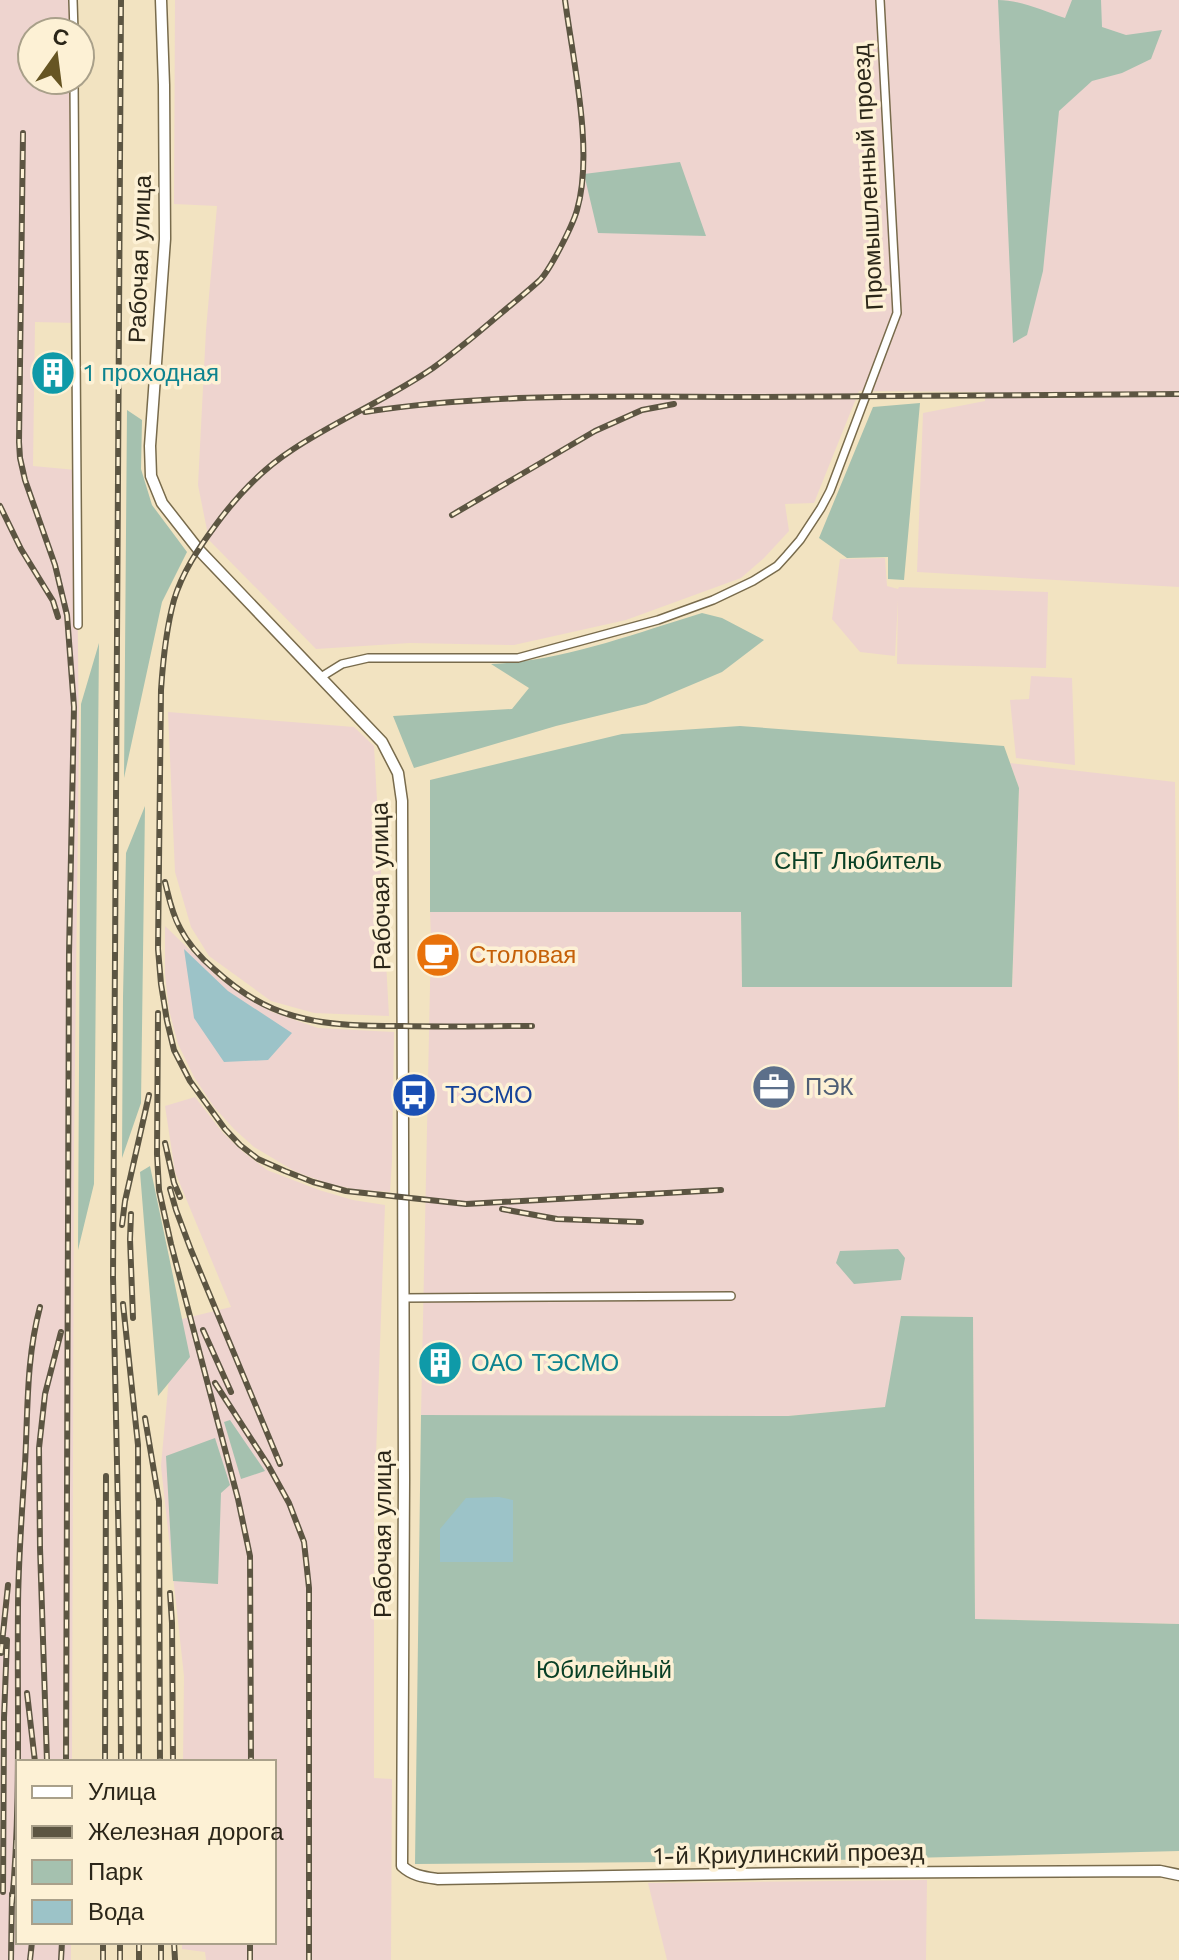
<svg xmlns="http://www.w3.org/2000/svg" width="1179" height="1960" viewBox="0 0 1179 1960" font-family="'Work Sans',sans-serif">
<style>
.industrial{fill:#eed4cf}
.green{fill:#a5c1af}
.water{fill:#9cc3c8}
.lines{fill:none;stroke-linecap:round;stroke-linejoin:round}
.street-casing{stroke:#786b4c;stroke-width:10}
.secondary-casing{stroke:#786b4c;stroke-width:13}
.street{stroke:#fff;stroke-width:7}
.secondary{stroke:#fff;stroke-width:10}
.rail-casing{stroke:#5c5542;stroke-width:6}
.rail{stroke:#fdf1d5;stroke-width:3;stroke-dasharray:9;stroke-linecap:butt}
.labels{text-anchor:middle;stroke-width:7;stroke-linejoin:round;paint-order:stroke}
.street-label{font-size:24px;fill:#2b2619;stroke:#fdf1d5}
.culture-label{font-size:24px;fill:#0d838f;stroke:#fdf1d5;text-anchor:start}
.park-label{font-size:24px;fill:#083f25;stroke:#fdf1d5}
.food-label{font-size:24px;fill:#c56008;stroke:#fdf1d5;text-anchor:start}
.service-label{font-size:24px;fill:#4e5e75;stroke:#fdf1d5;text-anchor:start}
.transit-label{font-size:24px;fill:#164399;stroke:#fdf1d5;text-anchor:start}
</style>
<rect width="100%" height="100%" fill="#f2e3c1"/>
<!-- industrial -->
<path class="industrial" d="M0 0H72V32H32V80H73L77 323 35 322 33 466 76 470 79 740 74 1144 72 1762H18V1942H71V1960H0Z
M175 0H1179V587L917 572 923 413 985 401V392L859 391 814 503 785 504 789 531 764 558 741 578 626 620 514 645 410 643 316 649 209 540 198 485 206 330 217 206 174 204Z
M885 558 887 586 898 589 899 587 1048 592 1046 668 897 664 898 600 895 656 860 652 832 619 840 559Z
M1031 676 1072 678 1075 765 1016 758 1010 700 1029 699Z
M168 712 354 727 374 746 389 1016 314 1013 271 1001 209 956 191 927 175 872Z
M1010 763 1175 782 1179 1181V1624L975 1619 973 1317 901 1316 886 1407 788 1416 421 1415 431 938 430 912H741L742 986 1012 987 1019 788Z
M165 926 221 980 272 1012 318 1028 394 1032 392 1161 390 1192 353 1189 327 1183 296 1172 254 1147 234 1129 214 1107 194 1077 178 1044 169 1010 165 975Z
M195 1097 223 1133 242 1151 267 1170 319 1190 353 1200 385 1205 374 1511V1778L392 1779 391 1960H206L205 1952 182 1949V1942H274V1762H183L184 1676 161 1466 174 1321 231 1307 175 1172 165 1106Z
M927 1880 926 1960H667L648 1883Z"/>
<!-- green -->
<path class="green" d="M998 0C1021 0 1043 11 1065 18L1072 0H1101L1102 27 1126 35 1162 30 1151 59 1122 73 1092 81 1059 111 1043 271 1027 335 1013 343Z
M680 162 706 236 598 233 584 174Z
M920 403 904 580 888 579V557L847 558 819 538 873 407Z
M127 410 142 420 141 469 152 505 187 552 162 602 124 778Z
M702 613 722 618 764 640 722 672 646 704 556 726 414 768 393 716 512 709 529 688 491 664C563 661 633 634 702 613Z
M99 643 94 1184 78 1250 81 704Z
M740 726 1004 746 1019 788 1012 987H742L741 912H430V780L622 734Z
M145 806 141 1103 122 1158 123 997 126 853Z
M150 1166 190 1357 158 1396 140 1172Z
M898 1249 905 1258 901 1280 854 1284 836 1263 840 1251Z
M901 1316 973 1317 975 1619 1179 1624V1851L793 1861 415 1864 421 1415 788 1416 885 1407Z
M230 1420 265 1471 241 1479 224 1422Z
M215 1438 230 1485 221 1493 218 1584 173 1581 166 1456Z"/>
<!-- water -->
<path class="water" d="M184 949 228 991 292 1033 268 1060 224 1062 194 1018Z
M499 1497 513 1500V1562H440V1529L466 1498Z"/>
<g class="lines">
<!-- street casing -->
<g class="street-casing">
<path id="street" d="M73 0 74 32
M74 80 78 625
M321 677 342 664 368 658H518L658 620 713 600 753 581 777 566 787 555 800 540 821 508 830 491 897 313 880 0
M403 1298 731 1296"/>
</g>
<!-- secondary casing -->
<g class="secondary-casing">
<path id="secondary" d="M161 0 164 85 165 239 150 446 151 476 162 503 198 549 382 742 398 773 402 801 404 1480 402 1866C413 1876 424 1877 438 1879L798 1873 1160 1871 1179 1875"/>
</g>
<!-- street -->
<use href="#street" class="street"/>
<!-- secondary -->
<use href="#secondary" class="secondary"/>
<!-- rail casing -->
<g class="rail-casing">
<path id="rail" d="M565 0C573 61 594 152 577 210 573 225 550 270 540 280 527 292 513 303 499 315 478 333 455 352 433 368 388 399 337 420 292 450 261 470 236 497 215 526 198 549 182 573 174 600 166 629 163 660 161 690L158 949 161 984 167 1021 174 1050 190 1081 225 1129 240 1145 258 1159 285 1171 313 1182 346 1191 466 1204 721 1190
M23 133 19 442 20 458 25 480 55 565 67 615 74 707 69 954 66 1762
M365 412C495 392 628 397 759 397 899 397 1039 394 1179 394
M0 506 21 549 53 601 58 617
M452 515 595 431 642 410 674 404
M165 882C169 898 172 914 180 928 188 944 202 959 215 970 238 991 264 1008 294 1016 329 1026 367 1026 403 1026 446 1027 489 1026 532 1026
M158 1013 157 1154 159 1190 171 1244 238 1499 250 1556 251 1762
M165 1143 174 1183 180 1197
M170 1189 176 1210 191 1250 280 1464
M502 1209 557 1219 641 1222
M131 1214 130 1239 133 1318
M122 1225 125 1201 149 1095
M123 1304 138 1445 139 1762
M203 1330 231 1392
M215 1383 268 1465 289 1503 304 1542 309 1588V1960
M145 1418 159 1501 160 1762
M170 1593 172 1623 173 1762
M1 1653 8 1585
M27 1693 35 1762
M47 1762 40 1548 39 1448 45 1394 61 1332
M105 1762 106 1476
M121 1762 120 1603 113 1277 121 0
M3 1892 4 1718 7 1640
M12 1903C21 1806 17 1708 18 1610 18 1562 22 1513 25 1464 28 1411 26 1359 40 1307
M139 1942V1960
M174 1942 175 1960
M11 1960 12 1894
M30 1960 32 1942
M61 1960 62 1942
M103 1960V1942
M120 1960V1942
M161 1960V1942
M250 1960V1942"/>
</g>
<!-- rail -->
<use href="#rail" class="rail"/>
</g>
<!-- icons -->
<defs>
<g id="building-disc" transform="scale(2.3)"><circle r="9.5" fill="#0f9aa8" stroke="#fdf1d5"/><path d="M-4-6H4V6H1V3H-1V6H-4ZM-2.5-4.3h1.7v1.8h-1.7ZM.8-4.3h1.7v1.8H.8ZM-2.5-1h1.7V.8h-1.7ZM.8-1h1.7V.8H.8Z" fill="#fff"/></g>
<g id="cafe-disc" transform="scale(2.3)"><circle r="9.5" fill="#e8710a" stroke="#fdf1d5"/><path d="M-5.5-4.5H6V0H3Q3 3.5 0 3.5H-2.5Q-5.5 3.5-5.5 0ZM3-3.2v2h1.7v-2ZM-6 4.5H4V6H-6Z" fill="#fff"/></g>
<g id="office-disc" transform="scale(2.3)"><circle r="9.5" fill="#5c6f8a" stroke="#fdf1d5"/><path d="M-6-3h4V-5.5h4V-3h4V5H-6ZM-1-4.5V-3h2v-1.5ZM-6 0V1H6V0Z" fill="#fff"/></g>
<g id="bus-disc" transform="scale(2.3)"><circle r="9.5" fill="#1a4fb4" stroke="#fdf1d5"/><path d="M-5-6H5V4H4V6H2V4H-2V6H-4V4H-5ZM-3.5-4V0h7V-4ZM-3.5 1.2v1.5H-2V1.2ZM2 1.2v1.5H3.5V1.2Z" fill="#fff"/></g>
</defs>
<g fill-rule="evenodd">
<use href="#building-disc" x="53" y="373"/>
<use href="#cafe-disc" x="438" y="955"/>
<use href="#office-disc" x="774" y="1087"/>
<use href="#bus-disc" x="414" y="1095"/>
<use href="#building-disc" x="440" y="1363"/>
</g>
<g class="labels">
<!-- street labels -->
<g class="street-label">
<text transform="translate(868 177) rotate(-93)" y="8">Промышленный проезд</text>
<text transform="translate(140 259) rotate(-88)" y="8">Рабочая улица</text>
<text transform="translate(381 886) rotate(-91)" y="8">Рабочая улица</text>
<text transform="translate(383 1534) rotate(-90)" y="8">Рабочая улица</text>
<text transform="translate(789 1854) rotate(-1)" y="8">1-й Криулинский проезд</text>
</g>
<!-- culture labels -->
<g class="culture-label">
<text x="84" y="381">1 проходная</text>
<text x="471" y="1371">ОАО ТЭСМО</text>
</g>
<!-- park labels -->
<g class="park-label">
<text x="858" y="869">СНТ Любитель</text>
<text x="604" y="1678">Юбилейный</text>
</g>
<!-- food labels -->
<g class="food-label">
<text x="469" y="963">Столовая</text>
</g>
<!-- service labels -->
<g class="service-label">
<text x="805" y="1095">ПЭК</text>
</g>
<!-- transit labels -->
<g class="transit-label">
<text x="445" y="1103">ТЭСМО</text>
</g>
</g>
<!-- legend -->
<rect x="16" y="1760" width="260" height="184" fill="#fdf1d5" stroke="#a9a08a" stroke-width="2"/>
<rect x="32" y="1786" width="40" height="12" fill="#ffffff" stroke="#a9a08a" stroke-width="2"/>
<text x="88" y="1800" font-size="24" fill="#2b2619">Улица</text>
<rect x="32" y="1826" width="40" height="12" fill="#5c5542" stroke="#a9a08a" stroke-width="2"/>
<text x="88" y="1840" font-size="24" fill="#2b2619">Железная дорога</text>
<rect x="32" y="1860" width="40" height="24" fill="#a5c1af" stroke="#a9a08a" stroke-width="2"/>
<text x="88" y="1880" font-size="24" fill="#2b2619">Парк</text>
<rect x="32" y="1900" width="40" height="24" fill="#9cc3c8" stroke="#a9a08a" stroke-width="2"/>
<text x="88" y="1920" font-size="24" fill="#2b2619">Вода</text>
<!-- north arrow -->
<g transform="translate(56 56) rotate(14)"><circle r="38" fill="#fdf1d5" stroke="#a9a08a" stroke-width="2"/>
<path d="M0-6L14 30L0 20L-14 30Z" fill="#665523"/>
<text y="-12" font-size="22" font-weight="bold" text-anchor="middle" fill="#2b2619">С</text>
</g>
</svg>
